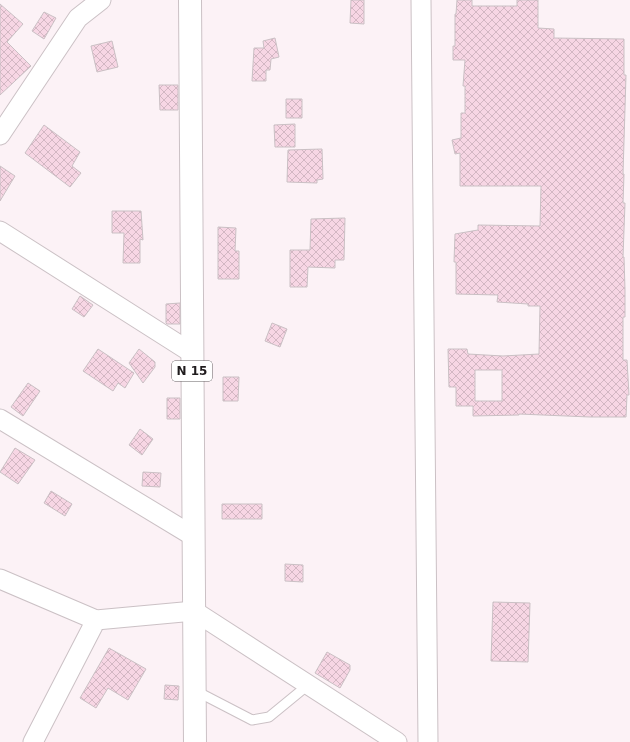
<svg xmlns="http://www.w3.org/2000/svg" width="630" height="742" viewBox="0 0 630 742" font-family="'DejaVu Sans',sans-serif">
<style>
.building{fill:url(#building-cross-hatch);stroke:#cac0c4;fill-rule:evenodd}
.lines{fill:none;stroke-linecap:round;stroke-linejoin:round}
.lane-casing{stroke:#cbc1c5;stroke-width:11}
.street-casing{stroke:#cbc1c5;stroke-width:21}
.primary-casing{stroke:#cbc1c5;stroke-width:24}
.lane{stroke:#fff;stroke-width:9}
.street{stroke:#fff;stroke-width:19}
.primary{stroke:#fff;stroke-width:22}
.labels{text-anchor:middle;stroke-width:3;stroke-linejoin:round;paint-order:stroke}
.shield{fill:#fff;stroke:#625f61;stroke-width:1}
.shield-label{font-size:12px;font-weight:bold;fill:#1f1b1d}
</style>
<defs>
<pattern id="building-cross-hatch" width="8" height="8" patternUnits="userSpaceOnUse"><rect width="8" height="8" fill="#f7d6e4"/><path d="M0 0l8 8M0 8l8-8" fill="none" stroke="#d3b7c3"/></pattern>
</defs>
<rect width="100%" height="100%" fill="#fcf2f6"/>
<!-- building -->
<path class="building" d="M351 0H364V24L350 23Z
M457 0H472V6H517V0H538V28L554 29V38L624 39V75H626L623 174H624L623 203H625L623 257H624L625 290V317H623V360H627L629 395H627L626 417H590L519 414V415L473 416V406H456V387H449L448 349H467L468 354 503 356 539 354 540 306H528V304L497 302 498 295 456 294V262H454L455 234 478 230V225L540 226 541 186H460V153L455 154 452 140 461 138V113H465V86H463L465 60H453V46H455V14H456ZM475 370H502V401H475Z
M0 4 23 24 7 42 31 66 0 95Z
M44 12 56 18 44 39 32 31Z
M275 38 279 57 271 59 270 70H266V81H252L254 48H264L263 41Z
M112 41 118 67 97 72 91 46Z
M159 85H178V110H160Z
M286 99H302V118H286Z
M295 124V147H275L274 125Z
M44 125 80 152 72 166 81 173 70 187 25 153Z
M322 149 323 179 317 180V183L287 182 288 150Z
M0 166 15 176 0 201Z
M112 211H141L143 240 140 239V263H123L124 233H112Z
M345 218 344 260H335V268L308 267 307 287H290V250H310L311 219Z
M218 227 236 228 235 251H239V279H218Z
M80 296 93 305 84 317 72 309Z
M180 303V324H167L166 323V304Z
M272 323 287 329 280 347 265 341Z
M98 349 134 373 125 388 118 383 113 391 83 371Z
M139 349 155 362V367L143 383 129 363Z
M223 377H239L238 401H223Z
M28 383 40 391 23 416 11 407Z
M167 398H180V419H167Z
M140 429 153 439 142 455 129 445Z
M15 448 35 460 18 484 0 472Z
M143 472 161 473 160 487 142 486Z
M51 491 72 504 65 516 44 503Z
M222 504H262V519H222Z
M285 564 303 565V582L285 581Z
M493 602 530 603 528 662 491 661Z
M109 648 146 669 128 700 108 688 96 708 80 698Z
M327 652 350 665V670L340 688 315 673Z
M165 685 179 686 178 700 164 699Z"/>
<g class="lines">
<!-- lane casing -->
<g class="lane-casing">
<path id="lane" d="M196 691 252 720 269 717 308 685"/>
</g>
<!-- street casing -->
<g class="street-casing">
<path id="street" d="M421 0 428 742
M0 135 78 18 101 0
M0 231 192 353
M0 419 193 536
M0 579 96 620 194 611 397 742
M33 742 96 620"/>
</g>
<!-- primary casing -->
<g class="primary-casing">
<path id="primary" d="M190 0 195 742"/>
</g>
<!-- lane -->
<use href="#lane" class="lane"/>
<!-- street -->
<use href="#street" class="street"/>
<!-- primary -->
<use href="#primary" class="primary"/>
</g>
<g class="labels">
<!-- shield labels -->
<rect class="shield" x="172" y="361" width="40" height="20" rx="3"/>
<g class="shield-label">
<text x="192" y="375">N 15</text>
</g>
</g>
</svg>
